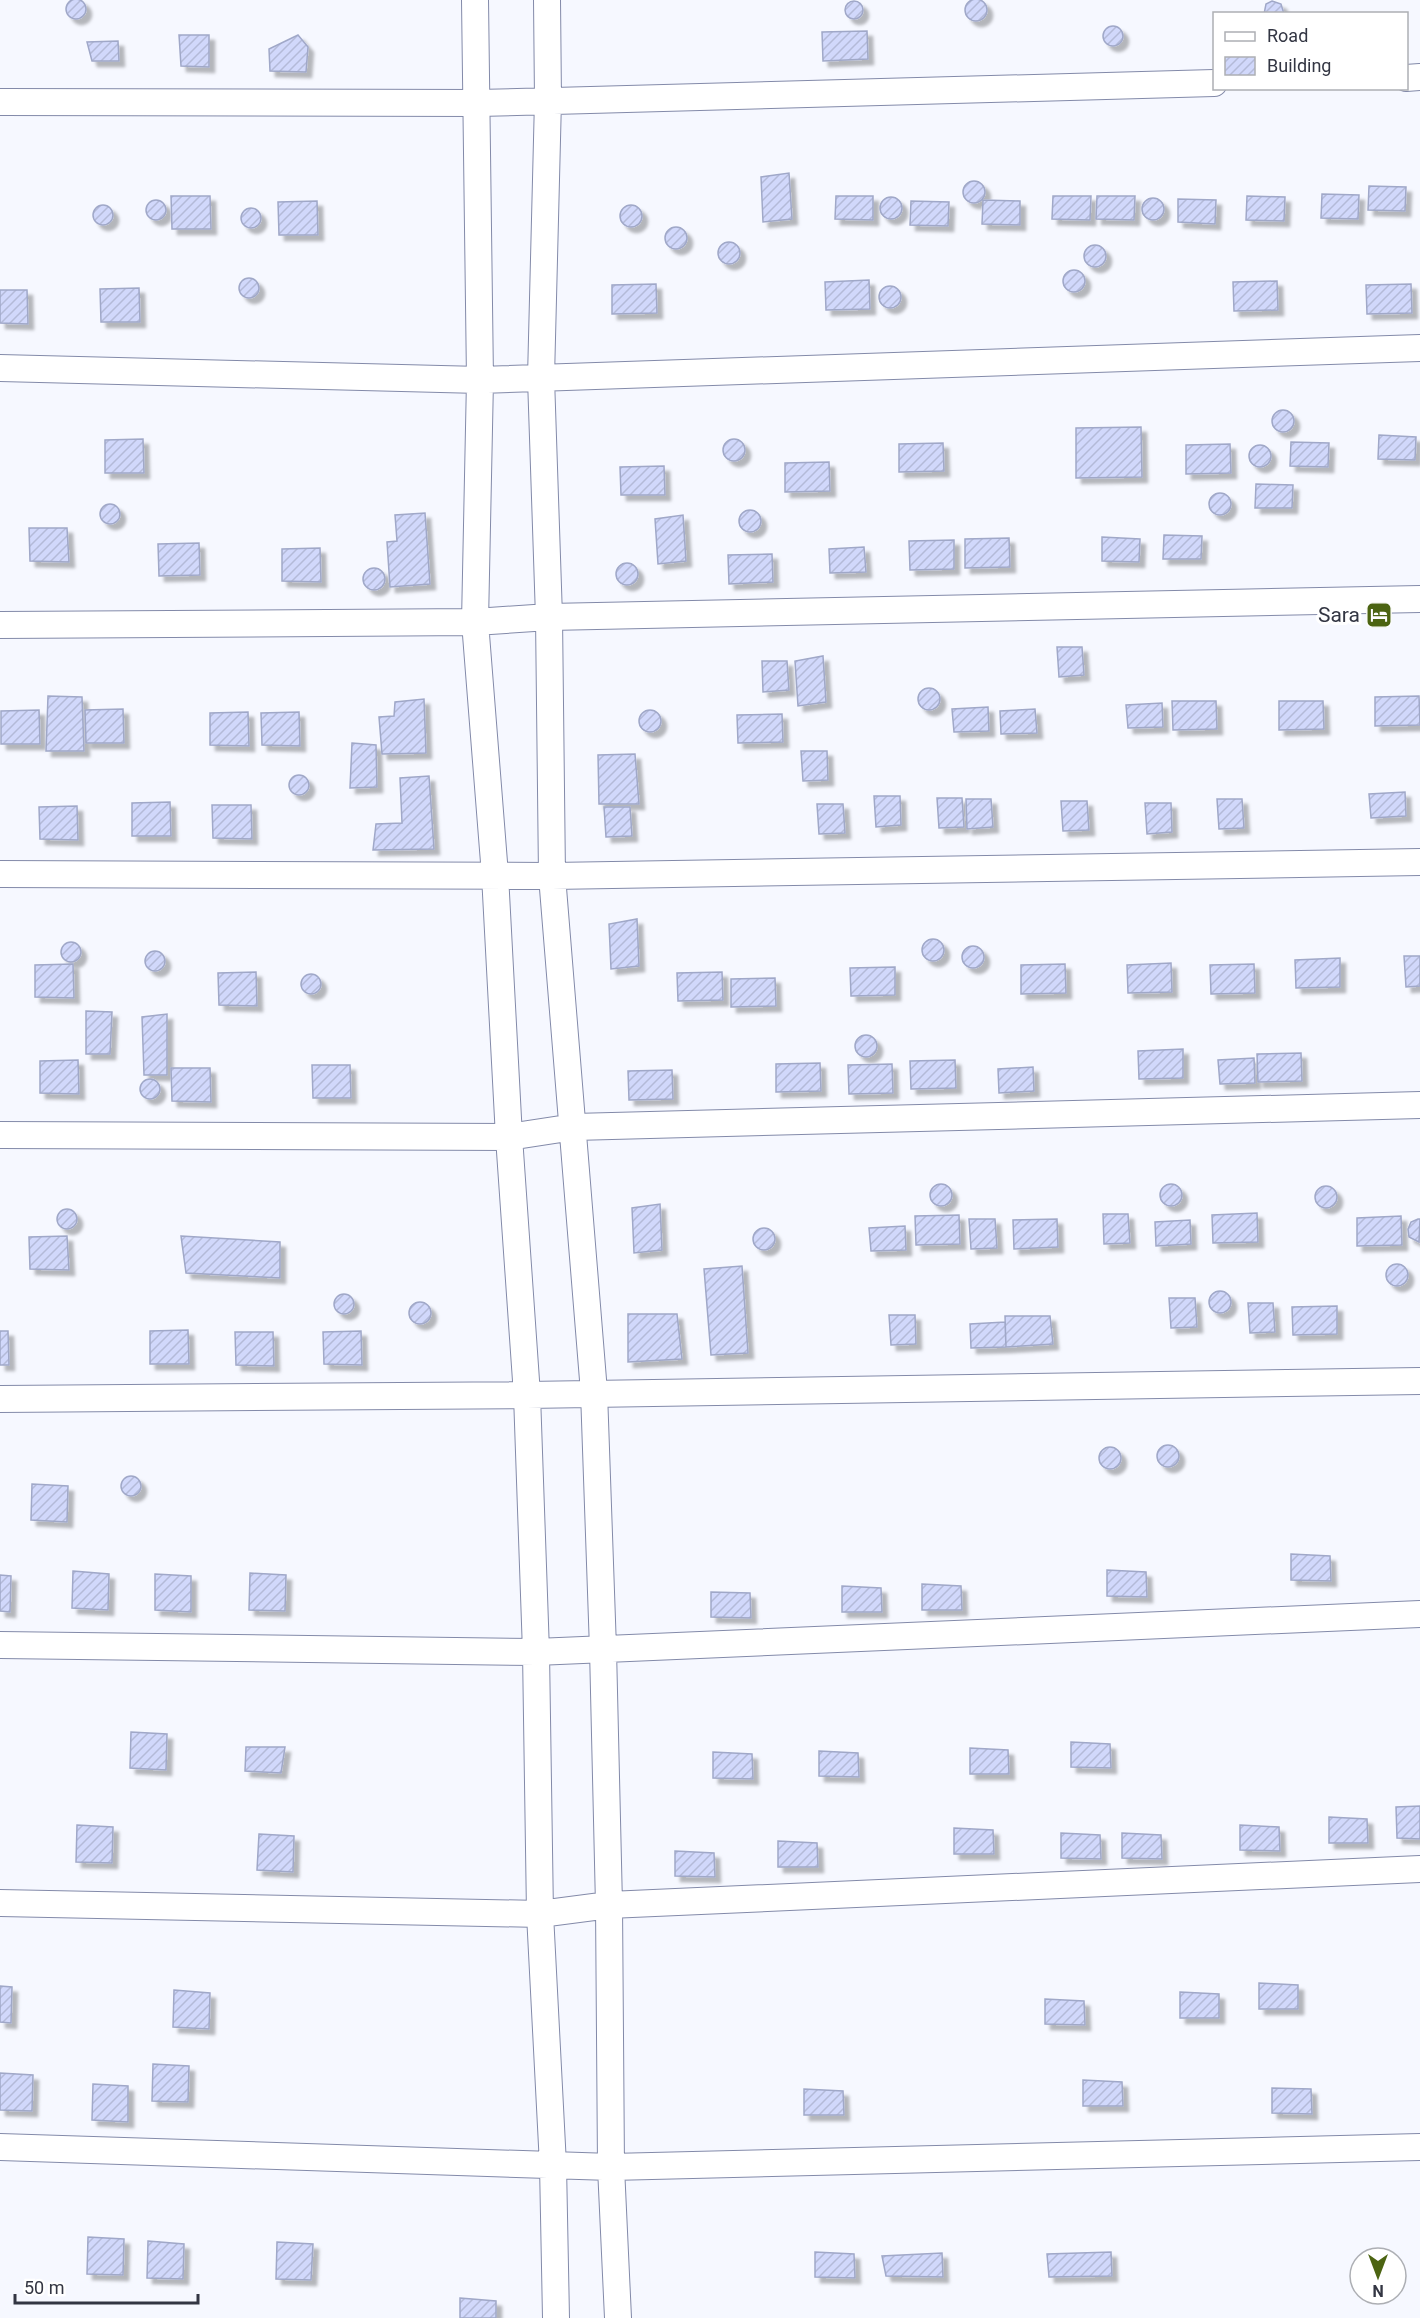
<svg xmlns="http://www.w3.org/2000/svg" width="1420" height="2318" viewBox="0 0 1420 2318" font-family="Roboto,sans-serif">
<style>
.building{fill:url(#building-hatch);stroke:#a0a8c8;stroke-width:1.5;filter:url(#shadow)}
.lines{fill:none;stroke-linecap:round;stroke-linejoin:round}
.minor-casing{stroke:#838aa9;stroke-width:28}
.minor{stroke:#fff;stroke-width:26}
.labels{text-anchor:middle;stroke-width:6;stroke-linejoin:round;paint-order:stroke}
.poi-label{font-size:21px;fill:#333643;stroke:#fff;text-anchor:end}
</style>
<defs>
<pattern id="building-hatch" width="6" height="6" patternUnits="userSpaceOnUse" patternTransform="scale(1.5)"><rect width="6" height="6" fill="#d1d8fb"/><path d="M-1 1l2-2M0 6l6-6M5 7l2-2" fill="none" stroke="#b4bad8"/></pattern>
<filter id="shadow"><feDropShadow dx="5.5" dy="5.5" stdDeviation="1.5" flood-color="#0004"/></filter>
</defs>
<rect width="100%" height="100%" fill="#f6f8ff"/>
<!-- building -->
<path class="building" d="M66 9a10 10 0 1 1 20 0a10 10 0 1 1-20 0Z
M965 10a11 11 0 1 1 22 0a11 11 0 1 1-22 0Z
M845 10a9 9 0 1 1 18 0a9 9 0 1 1-18 0Z
M1272 1 1281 4 1284 14H1264L1266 4Z
M1103 36a10 10 0 1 1 20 0a10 10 0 1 1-20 0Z
M867 31 868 59 823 61 822 32Z
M179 35H209V67L181 66Z
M298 35 308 47 306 72 270 71 269 49Z
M118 41 119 61H92L87 42Z
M789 173 792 219 763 222 761 177Z
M963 192a11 11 0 1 1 22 0a11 11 0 1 1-22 0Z
M1369 186 1406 187 1405 211 1368 210Z
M1322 194 1359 195 1358 219 1321 218Z
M171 196H210L211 229H172Z
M836 196H873V220L835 219Z
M1053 196H1091L1090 220 1052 219Z
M1097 196H1135L1134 220 1096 219Z
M1247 196 1285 197 1284 221 1246 220Z
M880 208a11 11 0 1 1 22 0a11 11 0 1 1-22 0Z
M1142 209a11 11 0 1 1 22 0a11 11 0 1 1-22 0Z
M1178 199 1216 200 1215 224 1178 222Z
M983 200 1020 201V225L982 224Z
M146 210a10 10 0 1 1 20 0a10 10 0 1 1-20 0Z
M317 201 318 235H279L278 202Z
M911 201 949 202 948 226 910 225Z
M620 216a11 11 0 1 1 22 0a11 11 0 1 1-22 0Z
M93 215a10 10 0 1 1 20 0a10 10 0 1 1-20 0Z
M241 218a10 10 0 1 1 20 0a10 10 0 1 1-20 0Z
M665 238a11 11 0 1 1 22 0a11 11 0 1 1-22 0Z
M718 253a11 11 0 1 1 22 0a11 11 0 1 1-22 0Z
M1084 256a11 11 0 1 1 22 0a11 11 0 1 1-22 0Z
M1063 281a11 11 0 1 1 22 0a11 11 0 1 1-22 0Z
M239 288a10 10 0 1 1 20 0a10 10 0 1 1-20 0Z
M869 280 870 309 826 310 825 282Z
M1277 281 1278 310 1234 311 1233 282Z
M656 284 657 313 612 314V285Z
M1411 284 1412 313 1367 314 1366 285Z
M879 297a11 11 0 1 1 22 0a11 11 0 1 1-22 0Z
M139 288 140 322H101L100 289Z
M0 290H27L28 324 0 323Z
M1272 421a11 11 0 1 1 22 0a11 11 0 1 1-22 0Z
M1141 427 1142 477 1076 478V428Z
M1379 435 1416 437 1415 460 1378 459Z
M723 450a11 11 0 1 1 22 0a11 11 0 1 1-22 0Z
M143 439 144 473H105V440Z
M1291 442 1329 443 1328 467 1290 466Z
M943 443 944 471 899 472V444Z
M1230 444 1231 473 1186 474V445Z
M1249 456a11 11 0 1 1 22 0a11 11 0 1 1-22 0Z
M829 462 830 491 785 492V463Z
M664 466 665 495H621L620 467Z
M1256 484 1293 485 1292 508H1255Z
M1209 504a11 11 0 1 1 22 0a11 11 0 1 1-22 0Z
M100 514a10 10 0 1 1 20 0a10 10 0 1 1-20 0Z
M739 521a11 11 0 1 1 22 0a11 11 0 1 1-22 0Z
M425 513 430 584 390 587 387 542 397 541 395 515Z
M683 515 686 561 658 564 655 519Z
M29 528H67L69 562 30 561Z
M1164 535 1202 536 1201 559H1163Z
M1102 537 1140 539 1139 562 1102 561Z
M1009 538 1010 567 965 568V539Z
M954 540V569L910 570 909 541Z
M199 543 200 575 159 576 158 544Z
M864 547 866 572 830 573 829 549Z
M320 548 321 582 282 581V549Z
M772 554 773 582 729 584 728 555Z
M616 574a11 11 0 1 1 22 0a11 11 0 1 1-22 0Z
M363 579a11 11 0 1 1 22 0a11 11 0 1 1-22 0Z
M1057 647H1082L1084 675 1059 677Z
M823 656 826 702 798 706 795 661Z
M762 661H787L789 690 763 692Z
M918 699a11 11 0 1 1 22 0a11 11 0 1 1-22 0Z
M48 696 82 697 84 751H46Z
M1419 696 1420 725 1375 726V697Z
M424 699 426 753 382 754 379 717 394 716 395 702Z
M1172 701H1216L1217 729 1173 730Z
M1279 701H1323L1324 729 1279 730Z
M1162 703 1163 727 1128 728 1126 705Z
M988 707 989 731 954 732 952 709Z
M123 709 124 743H86L85 710Z
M1035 709 1037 733 1001 734 1000 711Z
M639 721a11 11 0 1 1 22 0a11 11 0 1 1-22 0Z
M39 710 40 744H1V711Z
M248 712 249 746 210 745V713Z
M299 712 300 746 262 745 261 713Z
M782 714 783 742 738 743 737 715Z
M352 743 376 745 377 787 350 788Z
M801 751H827L828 780 803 781Z
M635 754 639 804H599L598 755Z
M289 785a10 10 0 1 1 20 0a10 10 0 1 1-20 0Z
M429 776 434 849 373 850 376 824 402 823 400 778Z
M1405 792 1406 816 1371 818 1369 794Z
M874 796H900L901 825 876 827Z
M937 798H962L964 827 939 828Z
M966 799H991L993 827 967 829Z
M1217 799H1242L1244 828 1219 829Z
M1061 801H1087L1089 830 1063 831Z
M170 802 171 836H132V803Z
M1145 803H1171L1172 832 1147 834Z
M817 804H843L845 833 819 834Z
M212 805H251L252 839 213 838Z
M77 806 78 840 40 839 39 807Z
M604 807H630L632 836 606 837Z
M637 919 639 966 611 969 609 924Z
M922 950a11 11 0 1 1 22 0a11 11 0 1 1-22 0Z
M61 952a10 10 0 1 1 20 0a10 10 0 1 1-20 0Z
M962 957a11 11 0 1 1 22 0a11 11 0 1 1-22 0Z
M145 961a10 10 0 1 1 20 0a10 10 0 1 1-20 0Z
M1404 956H1420V986L1406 987Z
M1340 958V987L1296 988 1295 960Z
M1171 963 1172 992 1128 993 1127 965Z
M73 964 74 998 35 997V965Z
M1065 964 1066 993 1021 994V965Z
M1254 964 1255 993 1211 994 1210 965Z
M895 967V995L851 996 850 968Z
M256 972 257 1006 219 1005 218 973Z
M722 972 723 1000 678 1001 677 973Z
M301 984a10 10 0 1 1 20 0a10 10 0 1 1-20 0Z
M775 978 776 1006 731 1007V979Z
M86 1011 112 1012 110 1054H86Z
M167 1014V1075H144L142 1017Z
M855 1046a11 11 0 1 1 22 0a11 11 0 1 1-22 0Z
M1183 1049V1078L1139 1079 1138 1051Z
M1301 1053 1302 1081 1258 1082 1257 1054Z
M1254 1058 1255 1083 1220 1084 1218 1060Z
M78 1060 79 1094 40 1093V1061Z
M955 1060 956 1088 911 1089 910 1061Z
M820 1063 821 1091 776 1092V1064Z
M892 1064 893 1093 849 1094 848 1065Z
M312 1065H350L351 1098H313Z
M1033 1067 1034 1091 999 1093 998 1069Z
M171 1068H210L211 1102 172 1101Z
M672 1070 673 1099 629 1100 628 1071Z
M140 1089a10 10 0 1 1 20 0a10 10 0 1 1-20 0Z
M1160 1195a11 11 0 1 1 22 0a11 11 0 1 1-22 0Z
M930 1195a11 11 0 1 1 22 0a11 11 0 1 1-22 0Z
M1315 1197a11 11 0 1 1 22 0a11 11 0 1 1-22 0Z
M660 1204 662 1250 634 1253 632 1208Z
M57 1219a10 10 0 1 1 20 0a10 10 0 1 1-20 0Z
M1257 1213 1258 1242 1213 1243 1212 1215Z
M1103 1214H1128L1130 1243 1104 1244Z
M959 1215 960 1244 916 1245 915 1216Z
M1401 1216 1402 1245 1357 1246V1218Z
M969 1219H995L997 1248 971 1249Z
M1057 1219 1058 1247 1014 1249 1013 1220Z
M1418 1219H1420L1419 1242 1409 1237 1408 1229 1411 1222Z
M1190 1220 1191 1244 1156 1246 1155 1222Z
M905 1226 906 1250 871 1251 869 1228Z
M753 1239a11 11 0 1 1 22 0a11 11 0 1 1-22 0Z
M67 1236 69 1270 30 1269 29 1237Z
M181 1236 280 1242V1278L186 1273Z
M1386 1275a11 11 0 1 1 22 0a11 11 0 1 1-22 0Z
M742 1266 748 1353 711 1355 704 1269Z
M1209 1302a11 11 0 1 1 22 0a11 11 0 1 1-22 0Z
M334 1304a10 10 0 1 1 20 0a10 10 0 1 1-20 0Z
M1169 1298H1195L1197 1327 1171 1328Z
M409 1313a11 11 0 1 1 22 0a11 11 0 1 1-22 0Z
M1248 1303H1273L1275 1332 1250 1333Z
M1337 1306V1334L1293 1335 1292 1307Z
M628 1314H677L682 1359 628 1362Z
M889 1315H915L916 1344 891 1345Z
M1005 1316H1050L1053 1344 1006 1347Z
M1005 1322 1006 1347 971 1348 970 1324Z
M188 1330 189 1364H150V1331Z
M0 1331H8L9 1365H0Z
M361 1331 362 1365 324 1364 323 1332Z
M235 1332H273L274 1366 236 1365Z
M1157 1456a11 11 0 1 1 22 0a11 11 0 1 1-22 0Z
M1099 1458a11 11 0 1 1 22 0a11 11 0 1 1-22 0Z
M121 1486a10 10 0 1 1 20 0a10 10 0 1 1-20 0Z
M32 1484 68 1486 67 1522 31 1520Z
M1291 1554 1330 1556 1331 1581 1291 1580Z
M1107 1570 1146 1572 1147 1597 1107 1596Z
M73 1571 109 1574 108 1610 72 1608Z
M250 1573 286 1575 285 1611 249 1610Z
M155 1574 191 1576V1612L155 1610Z
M0 1575 11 1576 10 1612 0 1611Z
M922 1584 961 1586 962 1610H922Z
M842 1586 881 1588 882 1612H842Z
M711 1592 750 1593 751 1618 711 1617Z
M131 1732 167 1734 166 1770 130 1768Z
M1071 1742 1110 1744 1111 1768 1071 1767Z
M246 1747H285L281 1773 245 1771Z
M970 1748 1008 1750 1009 1774H970Z
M819 1751 858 1753 859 1777 819 1776Z
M713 1752 752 1754 753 1779 713 1778Z
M1420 1806V1839L1397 1838 1396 1807Z
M1329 1817 1367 1819 1368 1843H1329Z
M77 1825 113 1827 112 1863 76 1862Z
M1240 1825 1279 1827 1280 1851 1240 1850Z
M954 1828 993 1830 994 1854H954Z
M1061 1833 1100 1835 1101 1859 1061 1858Z
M1122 1833 1161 1835 1162 1859 1122 1858Z
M259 1834 294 1836 293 1872 257 1870Z
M778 1841 817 1843 818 1867H778Z
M675 1851 714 1853 715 1877 675 1876Z
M1259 1983 1298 1985V2009H1259Z
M0 1986 12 1987 11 2023 0 2022Z
M174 1990 210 1993 209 2029 173 2027Z
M1180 1992 1219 1994V2018H1180Z
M1045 1999 1084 2001 1085 2025 1045 2024Z
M153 2064 189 2066 188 2102 152 2101Z
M0 2073 33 2075 32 2111 0 2110Z
M1083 2080 1122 2082 1123 2106H1083Z
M93 2084 128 2086V2122L92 2120Z
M1272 2088 1311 2089 1312 2114 1272 2113Z
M804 2089 843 2091 844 2115H804Z
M88 2237 124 2239 123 2275 87 2274Z
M148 2241 184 2244 183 2279 147 2278Z
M277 2242 313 2244 311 2280 276 2279Z
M815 2252 854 2254 855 2278 815 2277Z
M1111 2252 1112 2276 1049 2277 1047 2254Z
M942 2253 943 2277 886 2276 882 2256Z
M460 2298 496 2301V2318H460Z"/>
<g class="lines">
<!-- minor casing -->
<g class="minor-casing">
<path id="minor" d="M475 0 480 380 475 622 495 875 509 1137 527 1395 536 1652 540 1914 553 2165 556 2318
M547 0 548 100 541 378 549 617 552 876 594 1392 603 1649 609 1905 611 2167 618 2318
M1406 78 1420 77
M0 102 478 103 1214 83
M0 368 480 380 1420 348
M0 625 475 622 549 617 1420 599
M0 874 552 876 1420 862
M0 1135 509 1137 574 1127 1420 1105
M0 1399 527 1395 1420 1381
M0 1645 536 1652 1420 1614
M0 1903 540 1914 609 1905 1420 1869
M0 2147 611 2167 1420 2147"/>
</g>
<!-- minor -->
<use href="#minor" class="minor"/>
</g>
<!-- icons -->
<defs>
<g id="hotel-square" transform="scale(1.35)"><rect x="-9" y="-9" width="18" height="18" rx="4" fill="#4c6412" stroke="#fff"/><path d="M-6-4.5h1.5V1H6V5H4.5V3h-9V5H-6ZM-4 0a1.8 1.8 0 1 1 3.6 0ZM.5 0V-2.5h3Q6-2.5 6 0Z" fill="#fff"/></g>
</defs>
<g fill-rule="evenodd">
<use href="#hotel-square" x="1379" y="615"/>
</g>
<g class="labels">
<!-- poi labels -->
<g class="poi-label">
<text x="1360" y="622">Sara</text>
</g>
</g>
<!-- legend -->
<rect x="1213" y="12" width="195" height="78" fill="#ffffff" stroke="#adafb4" stroke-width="1.5"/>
<rect x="1225" y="32" width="30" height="9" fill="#ffffff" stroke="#adafb4" stroke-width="1.5"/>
<text x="1267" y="42" font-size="18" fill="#333643">Road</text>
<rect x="1225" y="57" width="30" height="18" fill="url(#building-hatch)" stroke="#adafb4" stroke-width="1.5"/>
<text x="1267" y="72" font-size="18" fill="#333643">Building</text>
<!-- north arrow -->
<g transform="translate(1378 2276) rotate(180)"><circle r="28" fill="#ffffff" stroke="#adafb4" stroke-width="1.5"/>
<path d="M0-4.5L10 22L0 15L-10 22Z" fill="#4c6412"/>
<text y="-9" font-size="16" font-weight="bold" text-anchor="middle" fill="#333643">N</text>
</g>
<!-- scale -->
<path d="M15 2294v9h183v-9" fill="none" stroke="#333643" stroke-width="3"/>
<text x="24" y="2294" font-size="18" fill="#333643" stroke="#ffffff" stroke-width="4.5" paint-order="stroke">50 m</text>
</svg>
